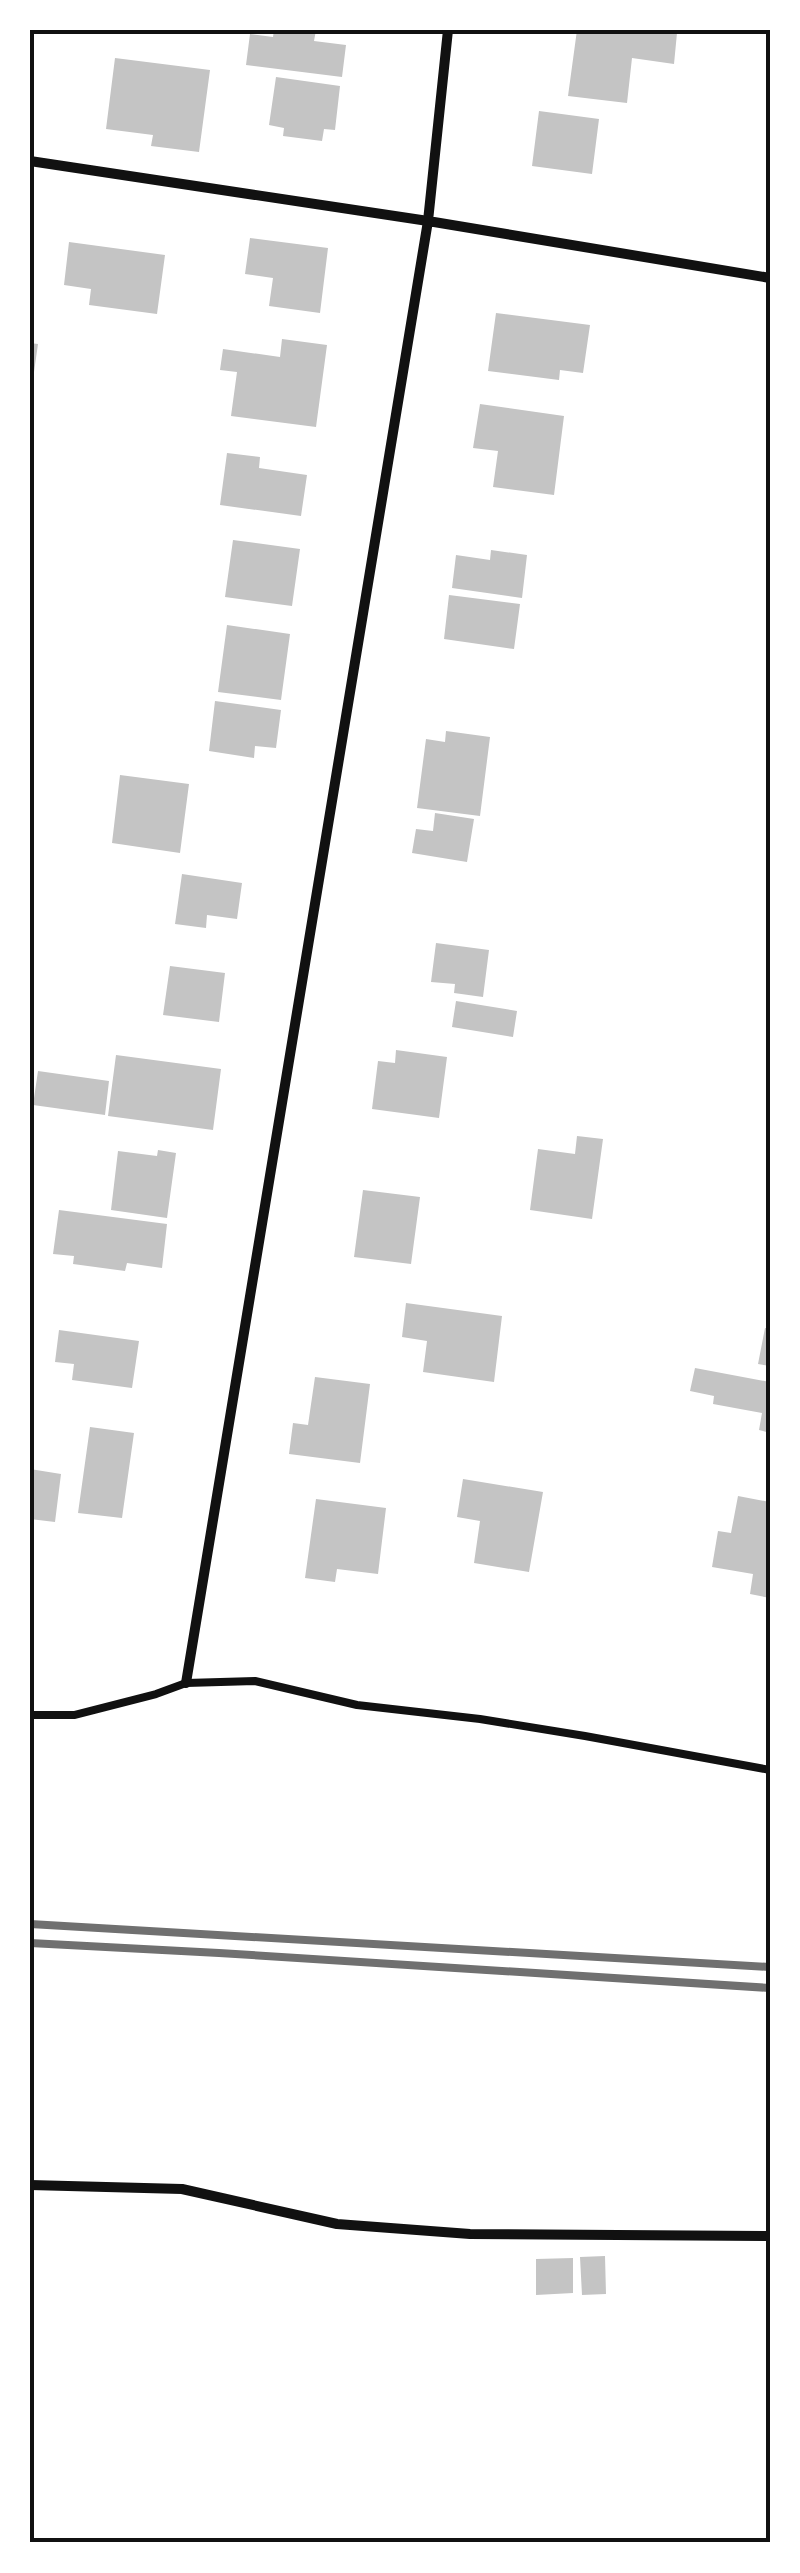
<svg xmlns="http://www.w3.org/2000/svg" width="800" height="2573" viewBox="0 0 800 2573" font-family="'Exo 2',sans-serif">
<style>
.building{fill:#c4c4c4}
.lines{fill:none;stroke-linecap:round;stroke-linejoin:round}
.service{stroke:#111;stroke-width:8}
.minor{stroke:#111;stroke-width:10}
.rail{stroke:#707070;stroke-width:8}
.neatline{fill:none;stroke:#111;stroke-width:4}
</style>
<rect width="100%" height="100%" fill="#fff"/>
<!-- building -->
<path class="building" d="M274 30H316L314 41 346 45 342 77 246 65 250 34 273 37Z
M577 30H653L677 33 674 64 632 58 627 103 568 96Z
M115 58 210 70 199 152 151 146 153 135 106 129Z
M276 77 340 86 335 130 324 129 322 141 283 136 284 128 269 125Z
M539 111 599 119 592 174 532 166Z
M250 238 328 248 320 313 269 306 273 278 245 274Z
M69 242 165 255 157 314 89 305 91 289 64 285Z
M496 313 590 325 583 373 560 370 559 380 488 371Z
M282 339 327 345 316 427 231 416 237 372 220 370 223 349 280 357Z
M30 343 38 344 33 379 30 378Z
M480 404 564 416 554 495 493 487 498 451 473 448Z
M227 453 260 457 259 468 307 475 301 516 220 505Z
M233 540 300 549 292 606 225 597Z
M491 550 527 555 522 598 452 588 456 555 490 560Z
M449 595 520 604 514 649 444 639Z
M227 625 290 634 281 700 218 692Z
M215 701 281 710 276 748 255 746 254 758 209 751Z
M446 731 490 737 480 816 417 808 426 739 445 742Z
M120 775 189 784 180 853 112 843Z
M435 813 474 819 467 862 412 853 416 829 433 831Z
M182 874 242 883 237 919 207 915 206 928 175 924Z
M436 943 489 950 483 997 454 993 455 984 431 982Z
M170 966 225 973 219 1022 163 1015Z
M456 1001 517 1011 513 1037 452 1027Z
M396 1050 447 1057 439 1118 372 1109 378 1061 395 1063Z
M116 1055 221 1069 213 1130 108 1116Z
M38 1071 109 1081 105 1115 33 1105Z
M577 1136 603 1139 592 1219 530 1210 538 1149 575 1154Z
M158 1150 176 1153 167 1218 111 1210 118 1151 157 1156Z
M363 1190 420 1197 411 1264 354 1257Z
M59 1210 167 1224 162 1268 127 1263 125 1271 73 1264 74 1256 53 1254Z
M406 1303 502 1316 494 1382 423 1372 427 1341 402 1337Z
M765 1328 770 1329V1366L758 1364Z
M59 1330 139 1341 132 1388 72 1380 74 1364 55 1362Z
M695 1368 770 1382V1433L759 1430 762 1413 713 1404 714 1396 690 1391Z
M315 1377 370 1384 360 1463 289 1454 293 1423 308 1425Z
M90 1427 134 1433 122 1518 78 1513Z
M30 1469 61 1474 55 1522 30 1519Z
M463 1479 543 1492 529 1572 474 1563 480 1521 457 1517Z
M738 1496 770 1502V1598L750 1594 753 1574 712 1567 718 1531 731 1533Z
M316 1499 386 1508 378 1574 337 1569 335 1582 305 1578Z
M605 2256 606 2294 582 2295 580 2257Z
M573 2258V2293L536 2295V2259Z"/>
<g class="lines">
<!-- service -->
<path class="service" d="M30 1715H74L156 1694 186 1683 255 1681 357 1705 480 1719 585 1736 770 1770"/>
<!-- minor -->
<path class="minor" d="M30 161 428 221 770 278
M186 1683 428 221 448 30
M30 2185 182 2189 337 2224 470 2234 770 2236"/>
<!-- rail -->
<path class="rail" d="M30 1924 770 1967
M30 1943 219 1953 770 1988"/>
</g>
<!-- border -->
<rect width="800" height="2573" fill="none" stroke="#ffffff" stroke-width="65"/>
<rect x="32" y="32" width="736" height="2508" class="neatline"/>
</svg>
